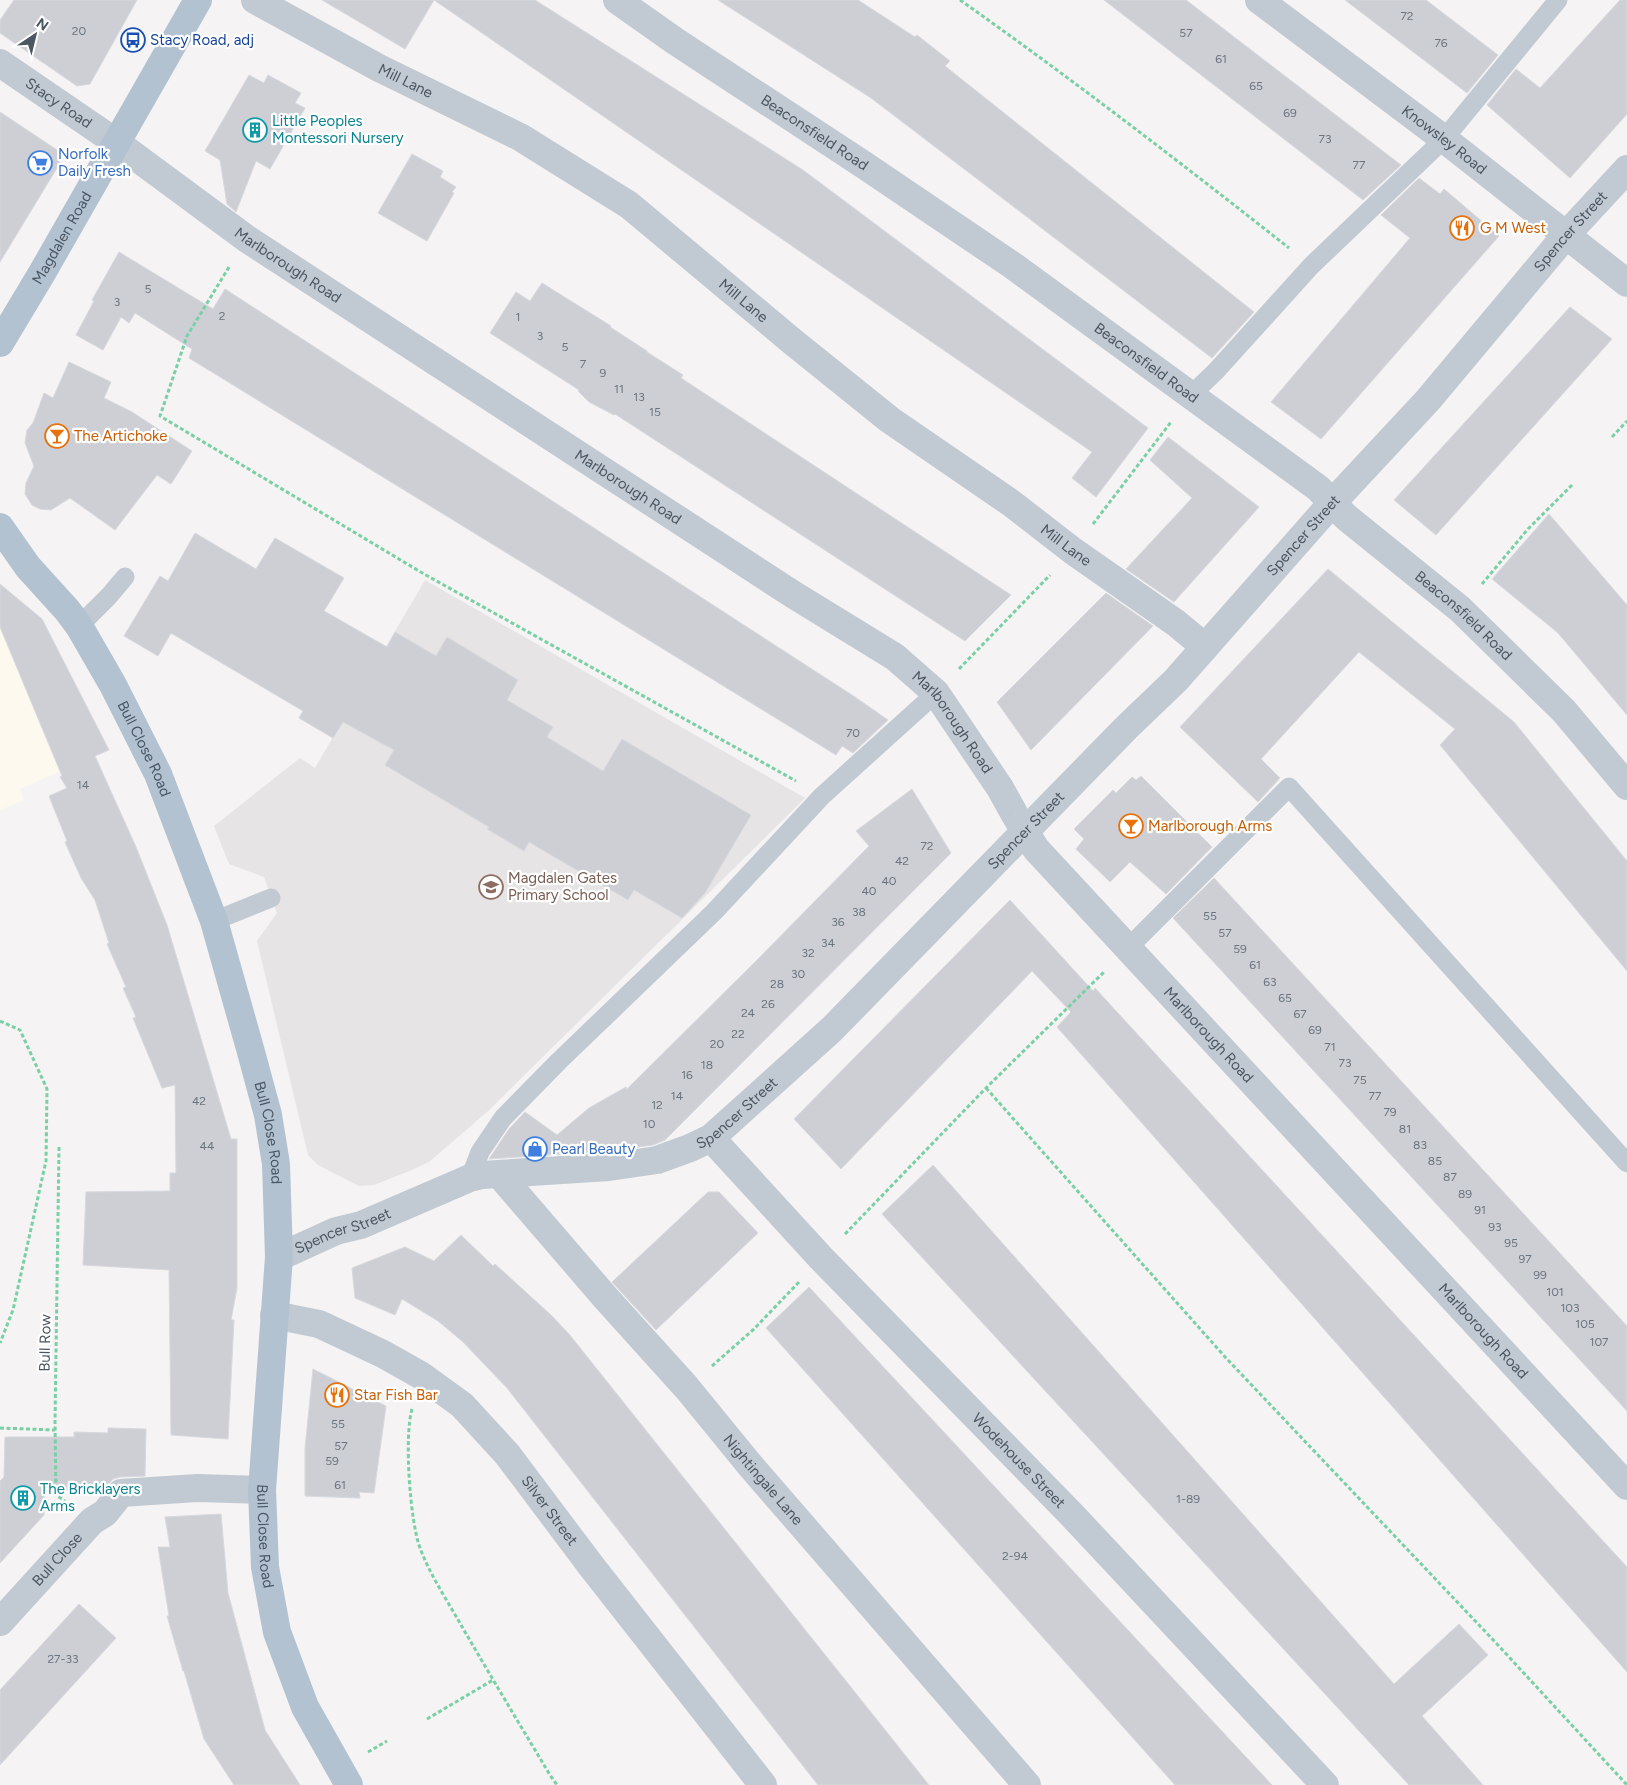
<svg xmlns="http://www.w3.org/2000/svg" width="1627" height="1785" viewBox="0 0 1627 1785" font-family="Figtree,sans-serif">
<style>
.commercial{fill:#fdf9ef}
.education{fill:#e6e4e5}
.building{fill:#cdcfd5;stroke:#d7d9de}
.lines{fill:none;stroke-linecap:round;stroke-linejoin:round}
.path{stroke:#7ad0a6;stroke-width:3;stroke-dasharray:4 2.5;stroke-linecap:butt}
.service{stroke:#c1cad2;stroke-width:19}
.minor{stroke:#c1cad2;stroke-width:28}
.primary{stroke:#b3c2d1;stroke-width:28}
.labels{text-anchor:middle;stroke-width:4.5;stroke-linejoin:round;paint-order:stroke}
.number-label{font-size:12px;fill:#6b747e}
.transit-label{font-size:15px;fill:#164399;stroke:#fff;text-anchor:start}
.street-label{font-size:15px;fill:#4a5661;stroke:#fff}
.culture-label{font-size:15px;fill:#0d838f;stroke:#fff;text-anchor:start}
.shop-label{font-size:15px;fill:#366cbe;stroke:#fff;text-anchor:start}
.food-label{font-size:15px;fill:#c56008;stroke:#fff;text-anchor:start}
.education-label{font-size:15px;fill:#785e54;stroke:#fff;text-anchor:start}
</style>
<rect width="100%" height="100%" fill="#f5f3f3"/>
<!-- commercial -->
<path class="commercial" d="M0 597 18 599 42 619 109 750 20 789 24 800 0 810Z"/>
<!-- education -->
<path class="education" d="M425 580 805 798 488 1111 429 1162 412 1170 374 1185 359 1186 318 1165 308 1155 257 941 277 913 264 877 229 864 214 826 300 758 315 768Z"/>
<!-- building -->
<path class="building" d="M14 0H137L90 84 77 86 0 33V20Z
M322 0H535L803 170 1148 428 1096 497 1072 478 1092 452 434 0 405 49Z
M718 0H858L915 37 917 35 950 61 945 66 1254 312 1212 358 871 98Z
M1104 0H1186L1401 165 1363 200Z
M1345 0H1426L1498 55 1467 93Z
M1620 0H1627V114L1570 178 1487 105 1516 69 1540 88Z
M249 75 264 83 268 75 301 93 295 103 305 108 270 169 256 161 236 212 227 204 220 160 205 151Z
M0 112 57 150 60 163 0 262Z
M412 154 443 171 440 177 456 187 452 192 454 193 427 241 378 213Z
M1419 178 1440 194 1444 189 1499 236 1321 439 1271 402 1410 238 1381 215Z
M119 252 213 309 225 289 855 697 888 720 853 753 842 746 836 755 189 358 192 349 135 313 129 323 121 317 103 350 76 335 94 301 92 300Z
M542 283 611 326 610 327 647 351V352L683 375 681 378 1011 595 965 641 615 414 614 415 589 402 578 391 579 390 490 333 516 292 530 301Z
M1570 307 1612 339 1436 535 1394 500Z
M69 362 111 382 104 398 132 412 192 451 171 484 157 475 115 530 70 498 51 510 40 509 32 505 25 494 26 483 34 466 25 443 27 430 33 423 44 393 53 398Z
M1168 437 1259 507 1174 602 1126 569 1192 498 1150 460Z
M1549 514 1627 605V715L1558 633 1492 579Z
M195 533 256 569 275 538 344 578 324 611 387 647 395 632 436 656 447 637 518 680 507 700 553 727 547 737 603 771 622 739 751 815 705 893 682 918 634 890 628 900 529 842 524 851 487 829 489 827 385 765 394 750 343 722 333 738 299 718 303 711 171 633 158 656 124 636 160 576 168 581Z
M1328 569 1514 722 1627 861V971L1440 745 1455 729 1359 652 1261 759 1280 778 1258 802 1180 727Z
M0 584 42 619 109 750 95 756 136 847 167 925 231 1139H237V1288L231 1320H234L228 1439 171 1435 169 1270 83 1265 86 1192 170 1191V1173H176L175 1085 162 1088 133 1018 136 1017 123 988 126 987 107 944 109 943 95 900 81 878 65 842 67 841 49 796 67 788 60 777 62 776 0 627Z
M1106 593 1153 626 1031 750 997 702Z
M1141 776 1212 847 1166 894 1130 862 1110 882 1076 849 1084 839 1074 829 1113 790 1116 793 1132 777 1136 780Z
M912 789 951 853 665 1140 653 1145 607 1151 489 1159 509 1129 525 1112 557 1135 589 1108 626 1087 627 1089 756 961 869 846 856 831Z
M1214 878 1627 1326V1411L1173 918Z
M1010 900 1093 991 1095 988 1627 1567V1672L1057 1027 1071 1012 1032 971 841 1169 794 1119Z
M933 1165 1394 1684 1459 1624 1488 1655 1422 1716 1483 1785H1409L882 1214Z
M708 1192H719L758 1233 656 1330 612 1282Z
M461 1235 493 1266 495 1264 551 1315 569 1334 929 1785H818L507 1388 463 1342 438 1321 402 1299 395 1315 355 1298 352 1268 405 1247 434 1261Z
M809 1287 1272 1785H1175L766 1328Z
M313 1369 386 1406 374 1493 359 1492 360 1498 305 1496V1448Z
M108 1428 146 1429 145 1476 120 1477 113 1479 107 1486H86V1491L45 1489 44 1515 0 1563V1481L4 1477 5 1437H74V1432L108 1433Z
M221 1514 228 1593 265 1730 300 1785H234L204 1739 184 1671H183L167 1616H169L158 1547H170L165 1517Z
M79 1604 116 1638 0 1765V1690Z"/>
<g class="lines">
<!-- path -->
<path class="path" d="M960 0C1072 79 1181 163 1289 248
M229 267 187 336 160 416 424 574 796 781
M1612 437 1627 421
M1093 524 1171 422
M1482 584 1528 529 1572 485
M959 669 1050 575
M0 1021 20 1030 47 1089 46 1161 13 1310 0 1343
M986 1088 1226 1358 1497 1644 1627 1785
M59 1147 55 1422 56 1495 65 1501
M845 1234 986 1088 1104 972
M712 1366 754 1329 799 1282
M412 1409C404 1437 410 1521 420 1548 430 1575 447 1600 461 1625 490 1675 520 1725 550 1775L557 1785
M0 1428 55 1430
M427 1719 493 1680
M368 1752 387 1741"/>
<!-- service -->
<path class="service" d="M1191 395 1216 371 1311 266 1444 139 1558 0
M79 626 109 596 125 577
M214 921 271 898
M1128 948 1289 787 1627 1163
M470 1178 480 1152 503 1118 559 1061 714 912 822 796 936 693"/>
<!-- minor -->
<g class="minor">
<path id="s1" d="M255 0 379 68 520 137 629 205 793 342 890 420 1011 503 1073 551 1176 623 1205 647"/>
<path id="s2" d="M617 0 675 41 864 165 1012 265 1318 488 1346 517 1460 609 1564 711 1627 786"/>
<path id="s3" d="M1259 0 1444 139 1627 283"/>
<path id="s4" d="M0 63 117 143 247 239 794 595 895 657 936 693 1000 788 1015 815 1036 849 1627 1486"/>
<path id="s5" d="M711 1138 821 1258 1071 1514 1325 1785"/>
<path id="s6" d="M499 1174 604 1296 687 1388 749 1464 1027 1785"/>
<path id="s7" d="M279 1257 336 1231 361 1225 470 1178 482 1175 609 1167 657 1160 690 1148 711 1138 832 1029 1126 728 1176 680 1332 503 1428 400 1566 235 1627 169"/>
<path id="s8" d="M274 1315 319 1324 383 1354 422 1376 462 1405 507 1454 592 1567 763 1785"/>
<path id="s9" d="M0 1622 92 1521 105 1513 121 1493 197 1488 262 1490"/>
</g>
<!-- primary -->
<g class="primary">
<path id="s10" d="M0 343 42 273 198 0"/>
<path id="s11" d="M0 527 28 567 67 610 79 626 113 685 158 774 214 921 251 1052 268 1115 276 1164 279 1257 262 1490 265 1567 277 1632 305 1707 349 1785"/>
</g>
</g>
<!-- icons -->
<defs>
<g id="bus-ring" transform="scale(1.25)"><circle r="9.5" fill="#fff" stroke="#1a4fb4" stroke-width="1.5"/><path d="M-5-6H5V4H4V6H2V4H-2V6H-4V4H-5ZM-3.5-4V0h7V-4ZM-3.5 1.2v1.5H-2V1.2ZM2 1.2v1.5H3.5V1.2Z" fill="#1a4fb4"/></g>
<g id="building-ring" transform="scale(1.25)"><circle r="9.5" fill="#fff" stroke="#0f9aa8" stroke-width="1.5"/><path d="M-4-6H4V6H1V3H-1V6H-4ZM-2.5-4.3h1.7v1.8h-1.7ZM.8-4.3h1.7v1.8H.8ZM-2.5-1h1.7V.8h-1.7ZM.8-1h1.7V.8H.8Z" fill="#0f9aa8"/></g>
<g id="supermarket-ring" transform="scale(1.25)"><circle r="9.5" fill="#fff" stroke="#3f7fe0" stroke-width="1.5"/><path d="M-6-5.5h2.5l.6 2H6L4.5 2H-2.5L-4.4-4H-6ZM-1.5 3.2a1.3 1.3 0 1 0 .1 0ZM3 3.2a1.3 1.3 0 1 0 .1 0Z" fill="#3f7fe0"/></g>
<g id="restaurant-ring" transform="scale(1.25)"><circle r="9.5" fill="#fff" stroke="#e8710a" stroke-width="1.5"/><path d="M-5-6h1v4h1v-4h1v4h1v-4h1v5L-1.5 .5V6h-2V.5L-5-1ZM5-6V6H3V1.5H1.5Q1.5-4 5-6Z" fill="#e8710a"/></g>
<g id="bar-ring" transform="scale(1.25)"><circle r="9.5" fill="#fff" stroke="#e8710a" stroke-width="1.5"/><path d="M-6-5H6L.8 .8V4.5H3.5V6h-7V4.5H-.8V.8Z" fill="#e8710a"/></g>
<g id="school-ring" transform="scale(1.25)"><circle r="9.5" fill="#fff" stroke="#8d6e63" stroke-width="1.5"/><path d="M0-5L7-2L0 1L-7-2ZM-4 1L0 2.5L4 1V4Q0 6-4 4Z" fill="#8d6e63"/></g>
<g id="shop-ring" transform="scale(1.25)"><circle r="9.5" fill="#fff" stroke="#3f7fe0" stroke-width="1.5"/><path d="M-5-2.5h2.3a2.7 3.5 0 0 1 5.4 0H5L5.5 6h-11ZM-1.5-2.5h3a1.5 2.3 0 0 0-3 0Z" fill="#3f7fe0"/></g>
</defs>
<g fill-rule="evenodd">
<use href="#bus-ring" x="133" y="40"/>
<use href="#building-ring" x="255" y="130"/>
<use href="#supermarket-ring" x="40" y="163"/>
<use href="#restaurant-ring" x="1462" y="228"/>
<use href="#bar-ring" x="57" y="436"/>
<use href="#bar-ring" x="1131" y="826"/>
<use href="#school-ring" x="491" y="887"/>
<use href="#shop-ring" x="535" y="1149"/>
<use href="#restaurant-ring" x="337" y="1395"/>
<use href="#building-ring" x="23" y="1498"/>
</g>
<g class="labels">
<!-- number labels -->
<g class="number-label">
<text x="1407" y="20">72</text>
<text x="79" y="35">20</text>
<text x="1186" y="37">57</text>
<text x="1441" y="47">76</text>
<text x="1221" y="63">61</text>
<text x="1256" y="90">65</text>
<text x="1290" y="117">69</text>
<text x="1325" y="143">73</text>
<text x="1359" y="169">77</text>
<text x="148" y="293">5</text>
<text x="117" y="306">3</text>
<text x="222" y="320">2</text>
<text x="518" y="321">1</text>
<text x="540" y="340">3</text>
<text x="565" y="351">5</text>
<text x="583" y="368">7</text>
<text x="603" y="377">9</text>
<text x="619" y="393">11</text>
<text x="639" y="401">13</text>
<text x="655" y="416">15</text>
<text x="853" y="737">70</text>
<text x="83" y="789">14</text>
<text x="927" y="850">72</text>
<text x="902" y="865">42</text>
<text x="889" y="885">40</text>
<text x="869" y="895">40</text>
<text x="859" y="916">38</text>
<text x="1210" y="920">55</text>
<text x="838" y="926">36</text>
<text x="1225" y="937">57</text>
<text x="828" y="947">34</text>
<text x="1240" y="953">59</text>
<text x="808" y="957">32</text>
<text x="1255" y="969">61</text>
<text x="798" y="978">30</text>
<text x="1270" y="986">63</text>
<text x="777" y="988">28</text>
<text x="1285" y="1002">65</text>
<text x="768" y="1008">26</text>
<text x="748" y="1017">24</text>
<text x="1300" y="1018">67</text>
<text x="1315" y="1034">69</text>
<text x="738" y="1038">22</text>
<text x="717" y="1048">20</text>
<text x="1330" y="1051">71</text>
<text x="1345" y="1067">73</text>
<text x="707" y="1069">18</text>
<text x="687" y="1079">16</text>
<text x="1360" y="1084">75</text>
<text x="677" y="1100">14</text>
<text x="1375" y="1100">77</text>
<text x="199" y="1105">42</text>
<text x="657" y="1109">12</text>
<text x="1390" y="1116">79</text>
<text x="649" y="1128">10</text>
<text x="1405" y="1133">81</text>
<text x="1420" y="1149">83</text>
<text x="207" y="1150">44</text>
<text x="1435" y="1165">85</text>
<text x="1450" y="1181">87</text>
<text x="1465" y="1198">89</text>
<text x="1480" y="1214">91</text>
<text x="1495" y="1231">93</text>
<text x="1511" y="1247">95</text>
<text x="1525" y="1263">97</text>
<text x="1540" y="1279">99</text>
<text x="1555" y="1296">101</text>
<text x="1570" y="1312">103</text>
<text x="1585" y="1328">105</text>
<text x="1599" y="1346">107</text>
<text x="338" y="1428">55</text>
<text x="341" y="1450">57</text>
<text x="332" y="1465">59</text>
<text x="340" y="1489">61</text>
<text x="1188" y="1503">1-89</text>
<text x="1015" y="1560">2-94</text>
<text x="63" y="1663">27-33</text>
</g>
<!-- transit labels -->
<g class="transit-label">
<text x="150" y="45">Stacy Road, adj</text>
</g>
<!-- street labels -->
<g class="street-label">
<text dy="5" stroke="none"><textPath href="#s1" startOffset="171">Mill Lane</textPath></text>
<text dy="5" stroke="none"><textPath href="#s4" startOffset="71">Stacy Road</textPath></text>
<text dy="5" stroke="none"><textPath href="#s2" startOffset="238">Beaconsfield Road</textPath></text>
<text dy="5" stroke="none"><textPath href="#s3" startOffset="232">Knowsley Road</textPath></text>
<text dy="5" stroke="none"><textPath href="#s7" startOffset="1704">Spencer Street</textPath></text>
<text dy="5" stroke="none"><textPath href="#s10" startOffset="122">Magdalen Road</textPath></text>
<text dy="5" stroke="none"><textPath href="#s4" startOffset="352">Marlborough Road</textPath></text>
<text dy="5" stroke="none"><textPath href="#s1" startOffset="576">Mill Lane</textPath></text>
<text dy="5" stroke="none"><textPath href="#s2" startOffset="642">Beaconsfield Road</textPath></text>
<text dy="5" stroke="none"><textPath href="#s4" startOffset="758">Marlborough Road</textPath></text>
<text dy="5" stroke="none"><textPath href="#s7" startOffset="1299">Spencer Street</textPath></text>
<text dy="5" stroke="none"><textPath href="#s1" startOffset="981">Mill Lane</textPath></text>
<text dy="5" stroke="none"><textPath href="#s2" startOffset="1048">Beaconsfield Road</textPath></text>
<text dy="5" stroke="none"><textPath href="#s4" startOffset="1162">Marlborough Road</textPath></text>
<text dy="5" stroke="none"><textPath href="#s11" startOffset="266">Bull Close Road</textPath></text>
<text dy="5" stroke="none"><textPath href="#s7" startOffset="894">Spencer Street</textPath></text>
<text dy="5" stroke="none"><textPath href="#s4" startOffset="1568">Marlborough Road</textPath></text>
<text dy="5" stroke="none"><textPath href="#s7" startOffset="489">Spencer Street</textPath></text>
<text dy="5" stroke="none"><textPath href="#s11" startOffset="671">Bull Close Road</textPath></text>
<text dy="5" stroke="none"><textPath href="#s7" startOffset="69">Spencer Street</textPath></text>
<text dy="5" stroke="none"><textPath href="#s4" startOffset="1972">Marlborough Road</textPath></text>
<text transform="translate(45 1343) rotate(-89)" y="5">Bull Row</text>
<text dy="5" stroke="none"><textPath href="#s5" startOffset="446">Wodehouse Street</textPath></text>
<text dy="5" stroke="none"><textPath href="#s6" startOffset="404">Nightingale Lane</textPath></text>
<text dy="5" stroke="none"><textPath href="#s8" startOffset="348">Silver Street</textPath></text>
<text dy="5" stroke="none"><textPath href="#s11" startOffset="1076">Bull Close Road</textPath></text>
<text dy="5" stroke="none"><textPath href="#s9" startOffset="85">Bull Close</textPath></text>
</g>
<!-- culture labels -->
<g class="culture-label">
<text x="272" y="126">Little Peoples<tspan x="272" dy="17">Montessori Nursery</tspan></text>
<text x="40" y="1494">The Bricklayers<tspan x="40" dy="17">Arms</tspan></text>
</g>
<!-- shop labels -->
<g class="shop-label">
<text x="58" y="159">Norfolk<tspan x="58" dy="17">Daily Fresh</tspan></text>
<text x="552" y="1154">Pearl Beauty</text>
</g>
<!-- food labels -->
<g class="food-label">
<text x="1480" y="233">G M West</text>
<text x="74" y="441">The Artichoke</text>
<text x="1148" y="831">Marlborough Arms</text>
<text x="354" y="1400">Star Fish Bar</text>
</g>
<!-- education labels -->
<g class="education-label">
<text x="508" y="883">Magdalen Gates<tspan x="508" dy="17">Primary School</tspan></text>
</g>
</g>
<!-- north arrow -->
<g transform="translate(35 35) rotate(35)" stroke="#ffffff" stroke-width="4" paint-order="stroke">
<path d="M0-4L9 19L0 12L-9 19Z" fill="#4a5661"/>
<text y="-8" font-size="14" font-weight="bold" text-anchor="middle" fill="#4a5661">N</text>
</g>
</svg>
